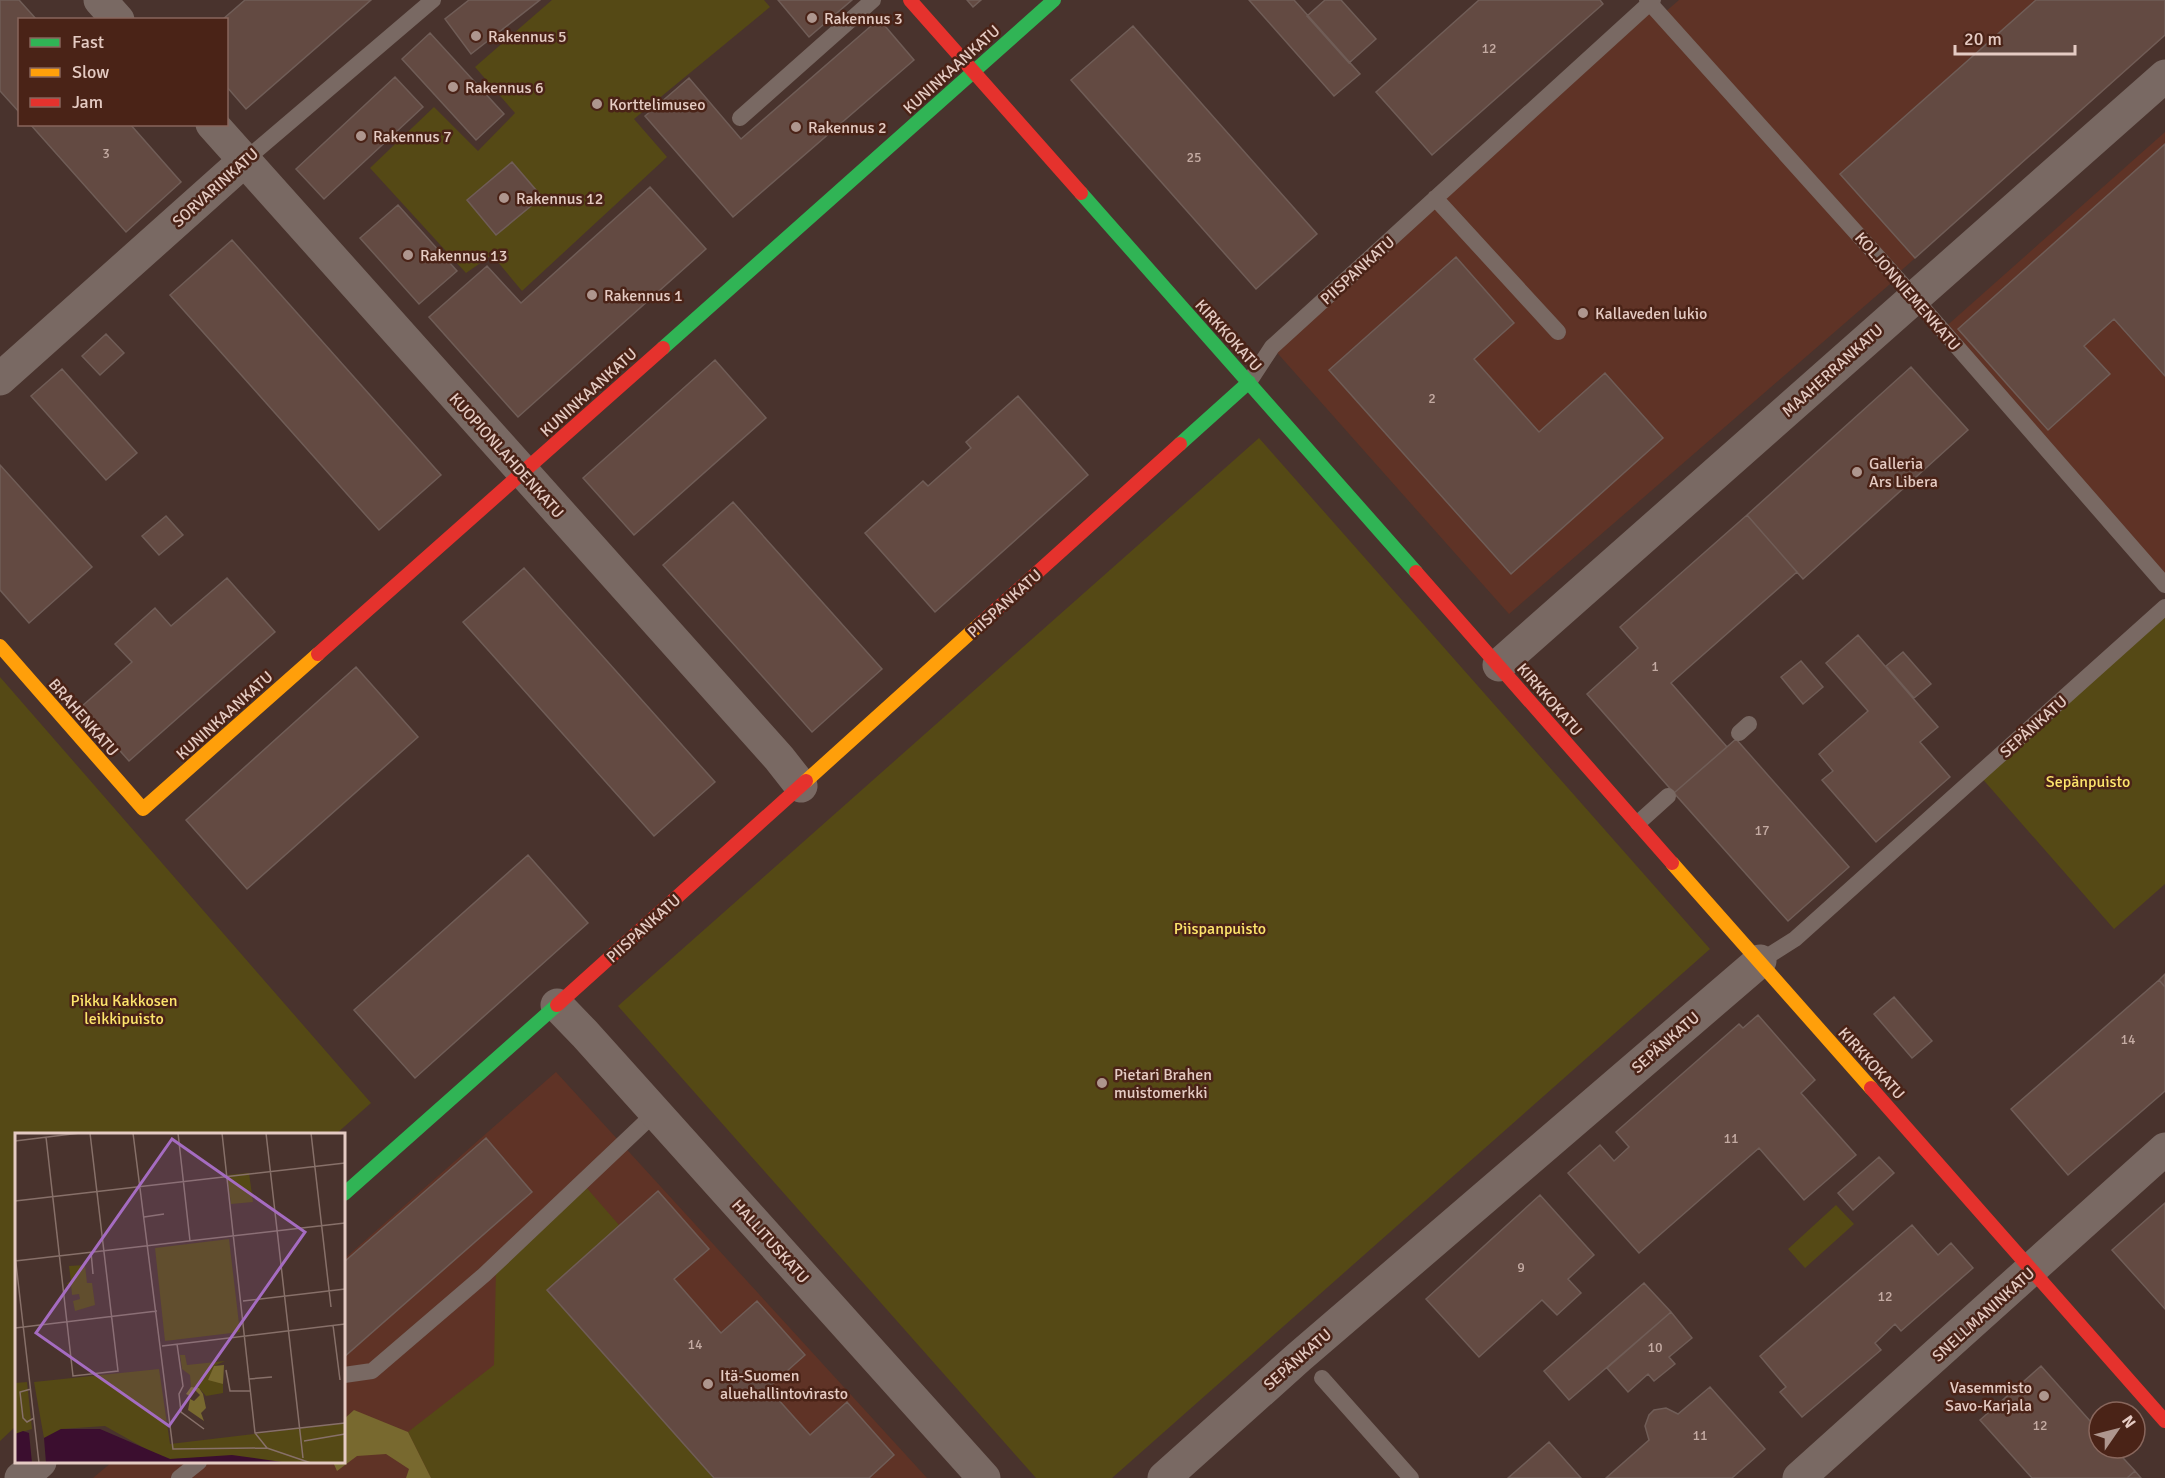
<svg xmlns="http://www.w3.org/2000/svg" width="2165" height="1478" viewBox="0 0 2165 1478" font-family="Signika,sans-serif">
<style>
.built{fill:#5f3326}
.green{fill:#554915}
.forest{fill:#78692f}
.building{fill:#634a42;stroke:#705d57;stroke-width:1.5}
.lines{fill:none;stroke-linecap:round;stroke-linejoin:round}
.lane{stroke:#796963;stroke-width:16}
.street{stroke:#796963;stroke-width:33}
.fast{stroke:#30b455;stroke-width:14}
.slow{stroke:#ff9f0a;stroke-width:14}
.jam{stroke:#e5322d;stroke-width:14}
.poi-dot{fill:#ae968e;stroke:#4a2317;stroke-width:2}
.labels{text-anchor:middle;stroke-width:5;stroke-linejoin:round;paint-order:stroke}
.number-label{font-size:14px;fill:#c4aba3}
.poi-label{font-size:16px;fill:#e5cbc3;stroke:#4a2317;text-anchor:start}
.street-label{font-size:16px;fill:#e5cbc3;stroke:#4a2317}
.park-label{font-size:16px;fill:#fde56c;stroke:#4a2317}
.inset-road{fill:none;stroke:#877069;stroke-width:1.5}
.view{fill:#a56cc1;fill-opacity:0.15;stroke:#a56cc1;stroke-width:3}
.inset-edge{fill:none;stroke:#e5cbc3;stroke-width:3}
</style>
<rect width="100%" height="100%" fill="#49332d"/>
<!-- built -->
<path class="built" d="M1679 0H2165V36L1895 276 1897 278 1509 614 1272 347 1650 3 1664 13Z
M2165 132V585L1942 330Z
M556 1072 927 1478H93L112 1462H344V1259Z"/>
<!-- green -->
<path class="green" d="M552 0H764L770 7 634 119 667 157 522 291 492 255 466 273 370 168 434 107 478 151 515 113 475 67Z
M1259 438 1710 949 1112 1478H1036L618 1006Z
M2165 607V884L2114 929 1980 776Z
M0 677 371 1103 336 1134H16V1426L0 1441Z
M585 1186 619 1225 547 1290 714 1478H431L408 1432 494 1365 496 1270Z
M1836 1205 1854 1224 1805 1268 1788 1249Z"/>
<!-- forest -->
<path class="forest" d="M354 1410 408 1432 431 1478H406L409 1469 386 1454 357 1456 337 1471 333 1462H344V1419Z"/>
<!-- building -->
<path class="building" d="M0 0H19L37 20H20V113L0 91Z
M245 0H371L246 109 226 86V20H222Z
M469 0H540L471 54 445 19Z
M778 0H852L809 37Z
M967 0H981L973 7Z
M1249 0H1294L1360 74 1334 96Z
M1325 0H1341L1376 39 1349 63 1307 16Z
M1479 0H1600L1603 4 1432 155 1376 92Z
M2036 0H2165V35L1915 258 1840 174Z
M879 19 914 60 733 217 645 116 689 78 741 139Z
M1133 26 1317 234 1256 289 1071 80Z
M430 33 504 114 476 140 402 59Z
M395 77 423 107 324 199 296 169Z
M30 124H130L181 182 126 232Z
M2165 144V376L2114 319 2084 346 2110 374 2048 430 1958 329Z
M512 162 542 197 496 235 467 200Z
M650 187 706 249 518 417 429 317 487 266 521 303Z
M398 205 457 271 419 304 360 238Z
M232 240 441 475 379 530 170 295Z
M1456 257 1514 323 1474 359 1539 432 1605 373 1663 438 1511 574 1329 370Z
M106 334 124 353 100 375 82 356Z
M715 360 766 418 634 535 583 478Z
M1911 367 1968 430 1803 579 1747 515Z
M62 369 137 453 106 480 31 396Z
M1018 396 1088 475 935 612 865 533 923 481 928 486 971 448 966 442Z
M0 465 92 567 29 623 0 590Z
M733 502 882 669 812 732 663 565Z
M1747 515 1797 572 1671 683 1727 747 1674 793 1587 694 1638 648 1620 627Z
M166 516 183 535 159 555 142 536Z
M524 568 715 782 654 836 463 622Z
M227 578 275 632 129 761 81 707 132 662 115 644 155 608 171 626Z
M1858 635 1938 727 1920 742 1950 777 1876 842 1822 780 1833 771 1819 754 1868 711 1826 663Z
M1903 652 1931 684 1914 698 1886 666Z
M1801 661 1823 687 1803 704 1781 677Z
M356 667 418 737 247 889 186 820Z
M1736 739 1849 867 1788 921 1674 793Z
M528 855 588 923 415 1078 354 1010Z
M2165 974V987L2159 980Z
M2159 980 2165 987V1091L2068 1175 2011 1109Z
M1894 997 1932 1041 1912 1058 1874 1014Z
M1758 1015 1815 1080 1801 1093 1856 1155 1804 1200 1759 1148 1639 1253 1568 1173 1600 1145 1614 1161 1629 1147 1616 1132 1739 1024 1743 1028Z
M486 1138 532 1192 344 1357V1262Z
M1879 1157 1894 1173 1853 1210 1838 1193Z
M658 1191 709 1249 674 1279 721 1333 757 1301 805 1355 768 1388 810 1435 847 1402 894 1455 869 1478H714L547 1290Z
M1540 1195 1594 1255 1568 1279 1581 1293 1557 1315 1542 1300 1479 1357 1426 1299Z
M2165 1203V1309L2112 1250Z
M1912 1225 1938 1255 1951 1243 1973 1268 1901 1331 1895 1324 1875 1343 1881 1350 1802 1417 1780 1392 1786 1387 1760 1356Z
M1644 1283 1671 1312 1569 1400 1544 1371Z
M1671 1312 1692 1338 1669 1357 1675 1364 1654 1381 1648 1374 1628 1392 1607 1368Z
M2041 1366 2099 1431V1448H2114L2135 1471 2127 1478H2032L1980 1420Z
M1710 1387 1765 1449 1732 1478H1606L1649 1440 1645 1426 1649 1415 1654 1410 1666 1408 1678 1414Z
M1549 1442 1581 1478H1508Z
M2135 1471 2141 1478H2127Z"/>
<g class="lines">
<!-- lane -->
<path class="lane" d="M1647 0 1897 278 2165 585
M740 118 873 0
M244 161 433 0
M1435 198 1558 332
M1249 382 1272 347 1653 0
M1739 733 1749 724
M1638 823 1668 796
M1760 961 1795 939 2165 607
M344 1375 372 1371 484 1275 656 1112
M1322 1378 1411 1478
M179 1478 199 1462"/>
<!-- street -->
<path class="street" d="M100 0 118 20
M212 124 779 758 801 786
M0 379 244 161
M1499 665 2165 76
M557 1005 585 1034 984 1478
M21 1478 40 1462
M1164 1478 1299 1357 1760 961
M1799 1478 2165 1149"/>
<!-- fast -->
<path class="fast" d="M1081 193 1416 572
M663 348 1054 0
M1180 444 1249 382
M344 1194 557 1005"/>
<!-- slow -->
<path class="slow" d="M0 646 143 809 318 654
M806 781 980 624
M1672 863 1871 1088"/>
<!-- jam -->
<path class="jam" d="M910 0 1081 193
M1416 572 1672 863
M980 624 1180 444
M318 654 663 348
M557 1005 806 781
M1871 1088 2165 1421"/>
</g>
<!-- markers -->
<g class="poi-dot">
<circle cx="812" cy="18" r="6"/>
<circle cx="476" cy="36" r="6"/>
<circle cx="453" cy="87" r="6"/>
<circle cx="597" cy="104" r="6"/>
<circle cx="796" cy="127" r="6"/>
<circle cx="361" cy="136" r="6"/>
<circle cx="504" cy="198" r="6"/>
<circle cx="408" cy="255" r="6"/>
<circle cx="592" cy="295" r="6"/>
<circle cx="1583" cy="313" r="6"/>
<circle cx="1857" cy="472" r="6"/>
<circle cx="1102" cy="1083" r="6"/>
<circle cx="708" cy="1384" r="6"/>
<circle cx="2044" cy="1396" r="6"/>
</g>
<g class="labels">
<!-- number labels -->
<g class="number-label">
<text x="1489" y="53">12</text>
<text x="106" y="158">3</text>
<text x="1194" y="162">25</text>
<text x="1432" y="403">2</text>
<text x="1655" y="671">1</text>
<text x="1762" y="835">17</text>
<text x="2128" y="1044">14</text>
<text x="1731" y="1143">11</text>
<text x="1521" y="1272">9</text>
<text x="1885" y="1301">12</text>
<text x="695" y="1349">14</text>
<text x="1655" y="1352">10</text>
<text x="2040" y="1430">12</text>
<text x="1700" y="1440">11</text>
</g>
<!-- poi labels -->
<g class="poi-label">
<text x="824" y="24">Rakennus 3</text>
<text x="488" y="42">Rakennus 5</text>
<text x="465" y="93">Rakennus 6</text>
<text x="609" y="110">Korttelimuseo</text>
<text x="808" y="133">Rakennus 2</text>
<text x="373" y="142">Rakennus 7</text>
<text x="516" y="204">Rakennus 12</text>
<text x="420" y="261">Rakennus 13</text>
<text x="604" y="301">Rakennus 1</text>
<text x="1595" y="319">Kallaveden lukio</text>
<text x="1869" y="469">Galleria<tspan x="1869" dy="18">Ars Libera</tspan></text>
<text x="1114" y="1080">Pietari Brahen<tspan x="1114" dy="18">muistomerkki</tspan></text>
<text x="720" y="1381">Itä-Suomen<tspan x="720" dy="18">aluehallintovirasto</tspan></text>
<text x="2032" y="1393" text-anchor="end">Vasemmisto<tspan x="2032" dy="18">Savo-Karjala</tspan></text>
</g>
<!-- street labels -->
<g class="street-label">
<text transform="translate(951 69) rotate(-42)" y="6">KUNINKAANKATU</text>
<text transform="translate(215 187) rotate(-42)" y="6">SORVARINKATU</text>
<text transform="translate(1357 270) rotate(-42)" y="6">PIISPANKATU</text>
<text transform="translate(1908 291) rotate(49)" y="6">KOLJONNIEMENKATU</text>
<text transform="translate(1229 335) rotate(48)" y="6">KIRKKOKATU</text>
<text transform="translate(1832 370) rotate(-42)" y="6">MAAHERRANKATU</text>
<text transform="translate(588 392) rotate(-42)" y="6">KUNINKAANKATU</text>
<text transform="translate(507 455) rotate(48)" y="6">KUOPIONLAHDENKATU</text>
<text transform="translate(1004 603) rotate(-42)" y="6">PIISPANKATU</text>
<text transform="translate(1550 699) rotate(49)" y="6">KIRKKOKATU</text>
<text transform="translate(224 715) rotate(-42)" y="6">KUNINKAANKATU</text>
<text transform="translate(84 717) rotate(49)" y="6">BRAHENKATU</text>
<text transform="translate(2033 726) rotate(-42)" y="6">SEPÄNKATU</text>
<text transform="translate(643 928) rotate(-42)" y="6">PIISPANKATU</text>
<text transform="translate(1665 1042) rotate(-41)" y="6">SEPÄNKATU</text>
<text transform="translate(1872 1063) rotate(48)" y="6">KIRKKOKATU</text>
<text transform="translate(771 1241) rotate(48)" y="6">HALLITUSKATU</text>
<text transform="translate(1983 1314) rotate(-42)" y="6">SNELLMANINKATU</text>
<text transform="translate(1297 1359) rotate(-41)" y="6">SEPÄNKATU</text>
</g>
<!-- park labels -->
<g class="park-label">
<text x="2088" y="787">Sepänpuisto</text>
<text x="1220" y="934">Piispanpuisto</text>
<text x="124" y="1006">Pikku Kakkosen<tspan x="124" dy="18">leikkipuisto</tspan></text>
</g>
</g>
<!-- overview -->
<g transform="translate(15 1133)">
<rect width="330" height="330" fill="#49332d"/>
<path d="M234 40 238 69 216 71 212 42ZM214 106 225 199 150 208 140 115ZM70 132 72 150H77L80 172 60 178 58 168 65 166 64 161 57 162 56 151H51L56 148 54 133ZM165 222H170L172 232 210 228 199 233 195 244 208 251V260L191 263 184 255 176 254 175 242 167 236ZM144 236 155 311 330 290V330H205L204 324 155 326 138 320 90 293 46 296 29 305 19 249ZM12 249 17 296 0 301V250Z" fill="#554915"/>
<path d="M209 232 208 251 193 247 199 233ZM176 254 184 255 188 261 191 275 186 280 189 288 173 277 175 266 179 268 185 262 179 256 175 263 171 261Z" fill="#78692f"/>
<path d="M46 296H85L155 326 217 322 274 330H31L29 305ZM8 298 14 300 17 330H0V301Z" fill="#3b0e2f"/>
<path class="inset-road" d="M118 0 158 316 252 315 296 330M163 0 175 108M207 0 240 300 252 315M251 0 288 325M296 0 316 174M31 4 58 243 103 238 75 0M0 8 65 0M0 68 330 30M129 84 149 81M76 119 78 141M0 122 24 330M0 128 330 90M228 168 330 156M318 192 325 247M0 195 142 178M162 211 168 253 164 261 166 279 189 296M147 213 330 191M211 237 215 258H235M234 246 257 244M16 256 5 259 8 285 12 289 19 285M240 300 330 290M289 308 330 301"/>
<path class="view" d="M157 6 290 99 154 293 21 200Z"/>
<rect width="330" height="330" class="inset-edge"/>
</g>
<!-- legend -->
<rect x="18" y="18" width="210" height="108" fill="#4a2317" stroke="#88665c" stroke-width="1.5"/>
<rect x="30" y="38" width="30" height="9" fill="#30b455" stroke="#88665c" stroke-width="1.5"/>
<text x="72" y="48" font-size="18" fill="#e5cbc3">Fast</text>
<rect x="30" y="68" width="30" height="9" fill="#ff9f0a" stroke="#88665c" stroke-width="1.5"/>
<text x="72" y="78" font-size="18" fill="#e5cbc3">Slow</text>
<rect x="30" y="98" width="30" height="9" fill="#e5322d" stroke="#88665c" stroke-width="1.5"/>
<text x="72" y="108" font-size="18" fill="#e5cbc3">Jam</text>
<!-- north arrow -->
<g transform="translate(2117 1430) rotate(55)"><circle r="28" fill="#4a2317" stroke="#88665c" stroke-width="1.5"/>
<path d="M0-4.5L10 22L0 15L-10 22Z" fill="#ae968e"/>
<text y="-9" font-size="16" font-weight="bold" text-anchor="middle" fill="#e5cbc3">N</text>
</g>
<!-- scale -->
<path d="M1955 45v9h120v-9" fill="none" stroke="#e5cbc3" stroke-width="3"/>
<text x="1964" y="45" font-size="18" fill="#e5cbc3" stroke="#4a2317" stroke-width="4.5" paint-order="stroke">20 m</text>
</svg>
